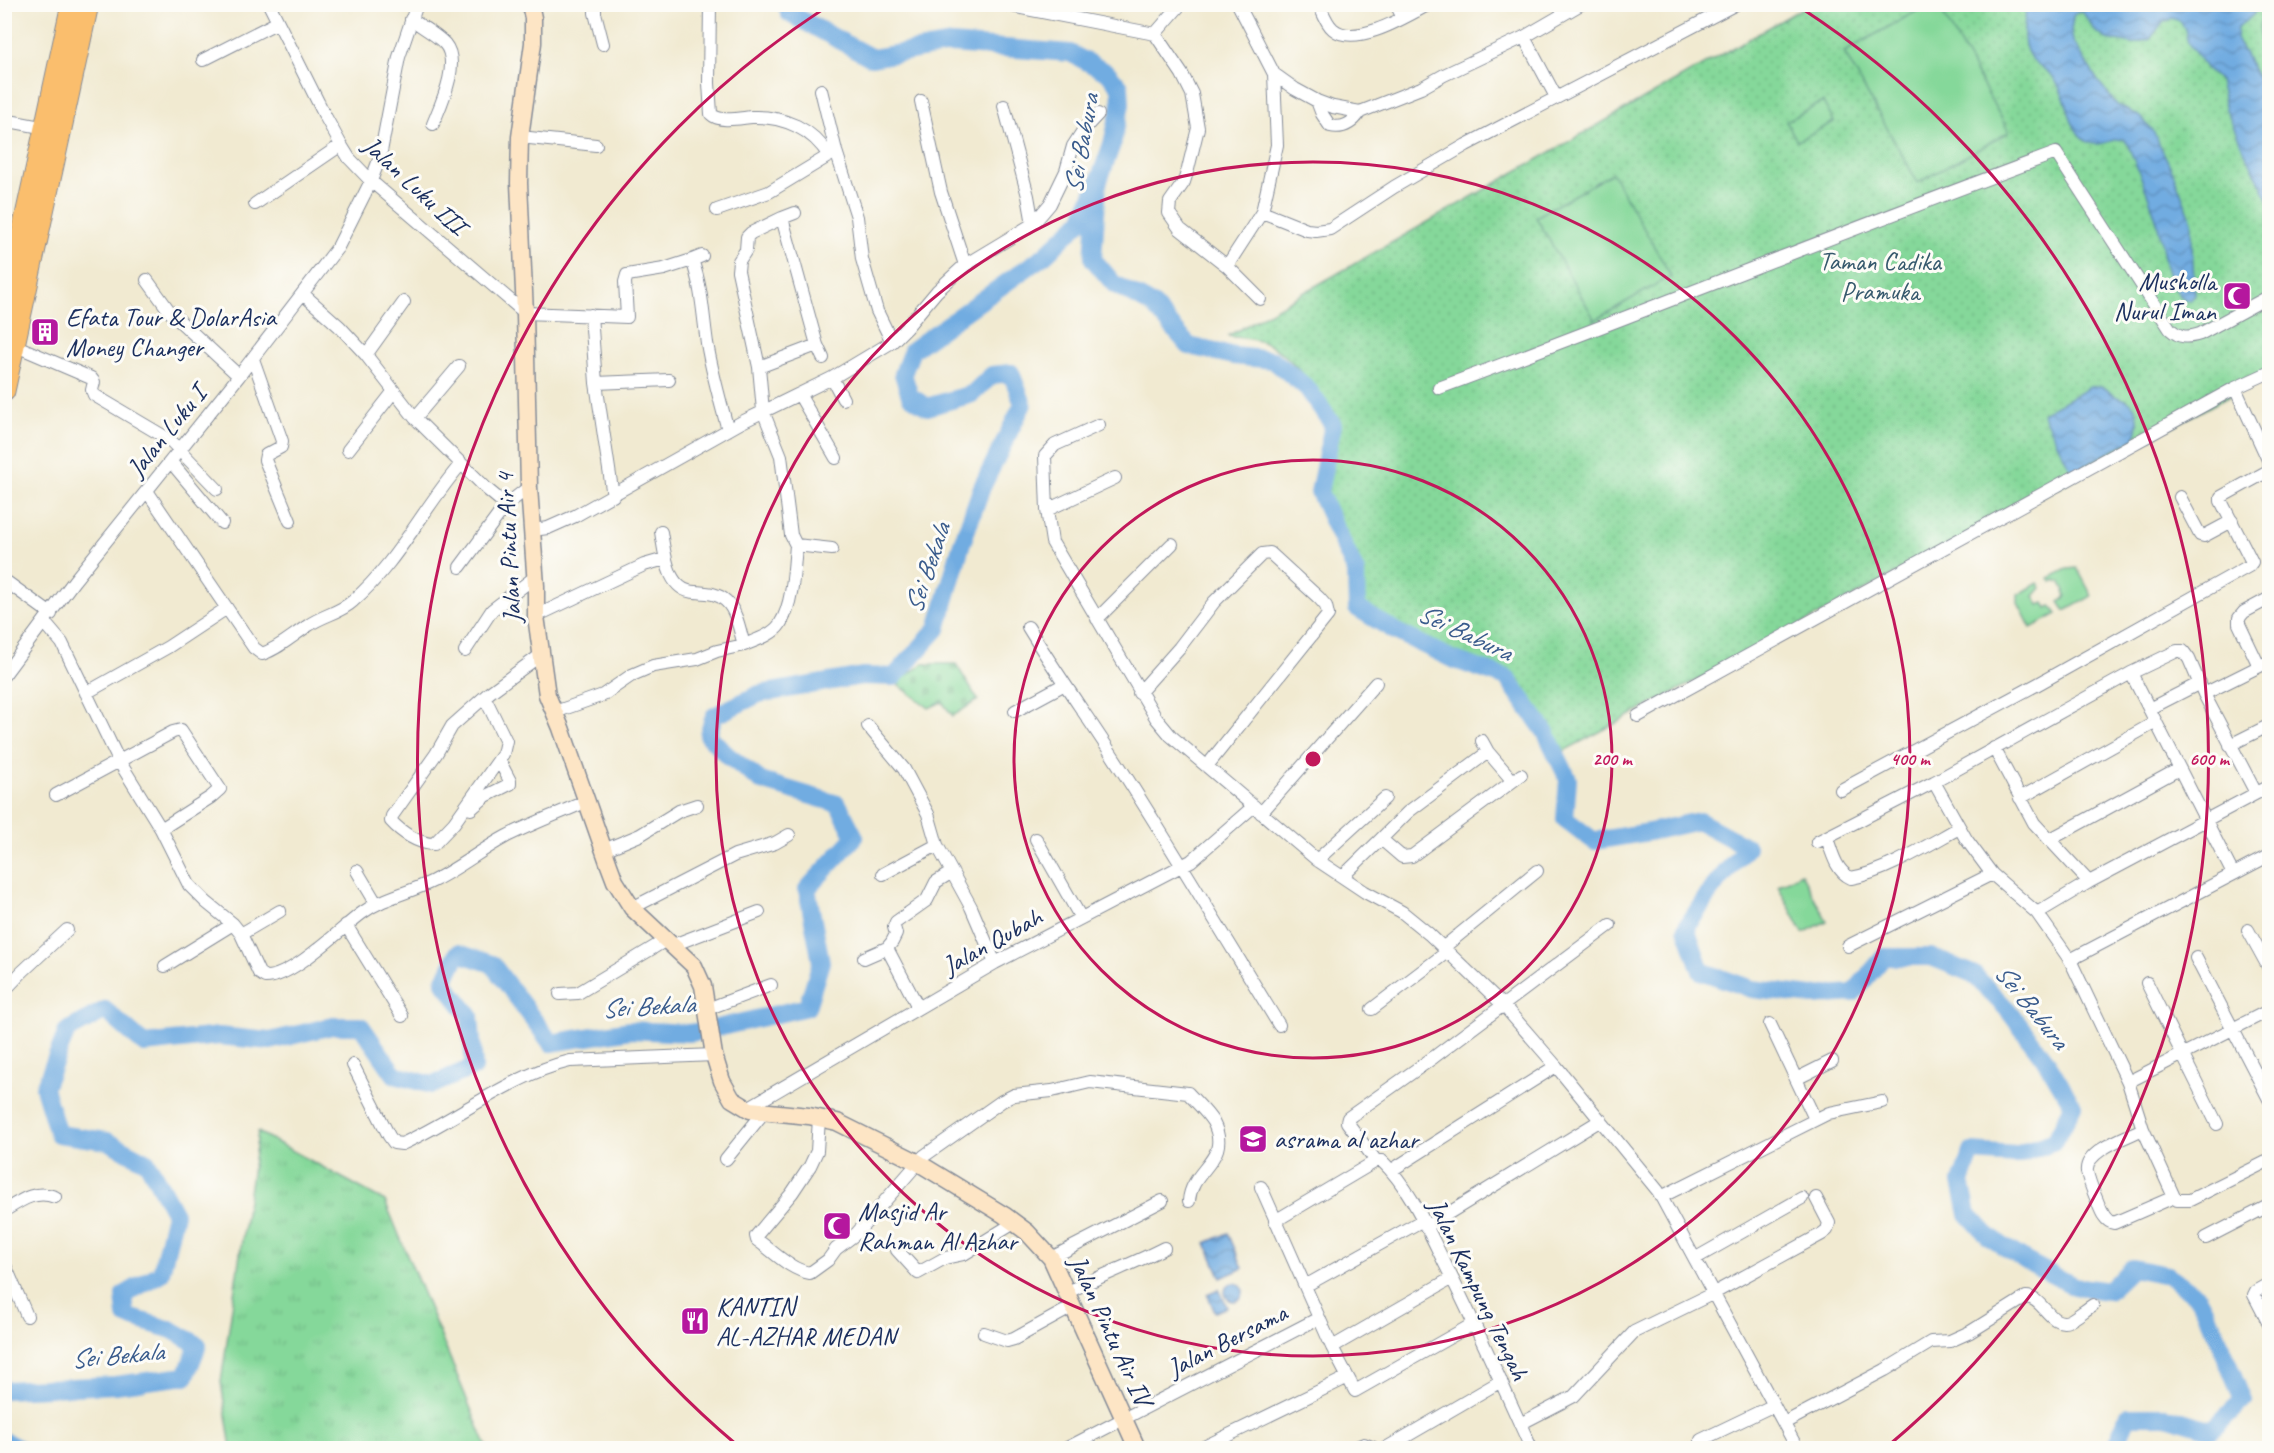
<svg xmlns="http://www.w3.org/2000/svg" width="2274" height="1453" viewBox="0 0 2274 1453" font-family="Caveat,sans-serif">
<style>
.grass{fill:url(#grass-tufts);stroke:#50847c;stroke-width:1.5}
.cemetery{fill:url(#cemetery-stones);stroke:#50847c;stroke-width:1.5}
.park{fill:url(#park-dots);stroke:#50847c;stroke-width:1.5}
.garden{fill:#85d89a;stroke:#50847c;stroke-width:1.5}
.water{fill:url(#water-waves);stroke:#466ea0;stroke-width:1.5}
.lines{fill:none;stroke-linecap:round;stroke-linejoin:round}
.river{stroke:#71ace1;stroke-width:18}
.street-casing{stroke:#868c98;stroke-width:14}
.secondary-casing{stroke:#868c98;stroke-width:19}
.highway-casing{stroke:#868c98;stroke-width:23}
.street{stroke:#fff;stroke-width:12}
.secondary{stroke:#fde5c5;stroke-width:16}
.highway{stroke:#fabe6d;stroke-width:21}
.ring{fill:none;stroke:#c2185b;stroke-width:3}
.labels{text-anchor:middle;stroke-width:6;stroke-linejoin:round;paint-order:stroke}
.street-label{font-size:26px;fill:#1b2f5e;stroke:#fdfcf7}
.park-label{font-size:26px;fill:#36596d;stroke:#fdfcf7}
.poi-label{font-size:26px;fill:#1b2f5e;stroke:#fdfcf7;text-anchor:start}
.water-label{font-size:27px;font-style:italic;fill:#395b8c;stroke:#fdfcf7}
.centre{fill:#c2185b;stroke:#fdfcf7;stroke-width:3}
.ring-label{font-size:18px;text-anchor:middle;font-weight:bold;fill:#c2185b;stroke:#fdfcf7;stroke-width:6;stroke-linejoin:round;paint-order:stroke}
</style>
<defs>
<pattern id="grass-tufts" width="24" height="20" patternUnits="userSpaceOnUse" patternTransform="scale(1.5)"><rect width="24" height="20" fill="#85d89a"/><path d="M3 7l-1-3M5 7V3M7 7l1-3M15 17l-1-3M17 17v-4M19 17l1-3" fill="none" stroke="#72ba87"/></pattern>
<pattern id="cemetery-stones" width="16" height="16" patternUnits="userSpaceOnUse" patternTransform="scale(1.5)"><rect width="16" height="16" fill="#85d89a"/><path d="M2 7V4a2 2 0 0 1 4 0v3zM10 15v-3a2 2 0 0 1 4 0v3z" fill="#72ba87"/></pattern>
<pattern id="park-dots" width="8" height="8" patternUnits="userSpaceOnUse" patternTransform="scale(1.5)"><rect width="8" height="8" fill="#85d89a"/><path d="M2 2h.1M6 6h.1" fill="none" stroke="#72ba87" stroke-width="1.8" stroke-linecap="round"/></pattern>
<pattern id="water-waves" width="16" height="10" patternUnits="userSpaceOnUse" patternTransform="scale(1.5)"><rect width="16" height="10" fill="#71ace1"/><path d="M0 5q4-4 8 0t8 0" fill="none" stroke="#5c8cba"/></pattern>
</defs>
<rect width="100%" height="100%" fill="#fdfcf7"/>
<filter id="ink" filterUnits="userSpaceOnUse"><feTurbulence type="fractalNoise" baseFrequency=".0167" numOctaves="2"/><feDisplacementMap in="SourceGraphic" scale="12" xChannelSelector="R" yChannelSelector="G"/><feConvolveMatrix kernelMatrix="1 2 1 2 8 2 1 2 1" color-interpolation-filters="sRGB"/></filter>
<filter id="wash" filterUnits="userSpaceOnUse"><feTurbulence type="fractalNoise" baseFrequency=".008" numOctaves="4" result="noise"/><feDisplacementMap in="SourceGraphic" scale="24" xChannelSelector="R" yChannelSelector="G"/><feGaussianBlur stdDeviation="1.35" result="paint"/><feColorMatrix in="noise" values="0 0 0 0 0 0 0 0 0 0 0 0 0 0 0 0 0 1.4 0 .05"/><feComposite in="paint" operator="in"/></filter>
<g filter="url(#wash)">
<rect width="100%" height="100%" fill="#f1ead1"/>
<!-- grass -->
<path class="grass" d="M258 1132 385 1201 487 1448H231L221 1382Z"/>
<!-- cemetery -->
<path class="cemetery" d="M923 664H956L978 700 953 716 942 702 929 708 896 683Z"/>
<!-- park -->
<path class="park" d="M1808 5H2269V375L1562 752 1511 672 1438 645 1362 605 1361 568 1324 490 1340 424C1322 398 1294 355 1265 343 1254 338 1239 338 1228 336Z"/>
<!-- garden -->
<path class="garden" d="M1929 4 1938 5 2009 132 1918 183 1844 52Z
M2269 8V58C2260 40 2253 24 2269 8Z
M1823 102 1834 122 1797 141 1786 121Z
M1612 173 1671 276 1595 320 1536 217Z
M2077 568 2092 596 2065 611 2059 602 2066 597 2064 592 2065 591 2060 581 2058 582 2056 580 2052 582 2049 578 2067 569Z
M2038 583 2041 588 2034 596 2039 605 2044 603 2047 608 2051 606 2057 614 2031 628 2018 603V595Z
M1801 873 1827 921 1803 933 1778 886Z"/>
<!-- water -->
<path class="water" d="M2027 5H2260L2253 15 2237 28 2236 38 2267 95 2270 124 2269 201 2240 142 2226 109 2219 81 2207 69 2188 43 2185 29 2180 21 2172 18 2162 23 2150 39 2132 44 2107 39 2096 32 2082 11 2077 12 2073 16 2071 31 2073 41 2098 81 2117 105 2139 116 2152 129 2172 170 2192 221V250L2195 294 2190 300H2184C2162 276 2165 252 2157 222 2149 195 2138 169 2127 143L2123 139C2112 138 2100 148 2088 142 2072 133 2070 112 2064 98 2061 90 2055 79 2050 74 2044 68 2033 62 2029 55 2020 40 2025 20 2027 5Z
M2101 386C2107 389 2111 393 2117 397 2121 399 2123 398 2126 400 2141 407 2140 426 2134 439L2072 472 2042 413 2090 387Z
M1228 1233 1243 1268 1221 1278 1206 1243Z
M1225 1292a9 9 0 1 1 18 0a9 9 0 1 1-18 0Z
M1219 1289 1227 1307 1215 1312 1207 1294Z"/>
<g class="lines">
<!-- river -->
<path class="river" d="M786 4 789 13 872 58 951 44 1070 53 1108 73 1120 87 1121 104 1112 144 1098 183 1093 259 1114 284 1154 306 1189 346 1234 356 1273 360 1307 388 1333 425 1319 492 1356 572 1357 608 1395 631 1452 659 1507 678 1546 733 1568 779 1565 819 1594 841 1649 832 1699 821 1747 847 1711 890 1686 928 1701 971 1752 989 1813 996 1853 993 1884 957H1931L1973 974 2008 1010 2047 1062 2073 1106 2055 1141 2016 1155 1972 1152 1961 1182 1968 1214 1989 1237 2028 1262 2074 1286 2108 1291 2132 1268 2168 1275 2197 1296 2214 1328 2243 1400 2212 1430 2166 1416H2128L2117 1442 2118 1448
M4 1390 115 1385 186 1376 198 1345 172 1330 126 1316 124 1295 161 1273 175 1214 147 1162 107 1141 58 1134 44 1088 67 1031 105 1010 144 1044 219 1036 270 1041 332 1026H361L395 1075 432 1085 474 1067 470 1016 444 982 458 953 492 964 551 1043 630 1030 688 1033 704 1031 807 1007 821 962 807 889 855 837 838 804 761 781 727 755 708 735 714 716 759 694 862 676 894 677 937 629 961 546 982 487 1023 404 1011 373 992 375 972 394 927 407 910 396 903 374 912 350 1045 255 1082 220 1098 183
M4 1441 18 1448"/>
</g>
</g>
<g filter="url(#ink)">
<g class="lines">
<!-- street casing -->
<g class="street-casing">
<path id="street" d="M269 4 324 114 341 145 349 158 371 181 525 313 627 317 625 282 627 275 664 269 692 260
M595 4V13L603 44
M710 4 709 83 711 114C720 123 740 118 752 117 784 116 813 129 829 156
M1001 4 1155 34 1182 74 1192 94 1198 128 1188 169 1184 182 1170 202 1169 213 1180 229 1227 266 1260 299
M1319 4C1323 13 1326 23 1333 29 1355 48 1407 16 1429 4
M1396 4 1403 18
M411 19C422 27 437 35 445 44 461 63 441 104 433 124
M1155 34 1181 4
M1524 37 1556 97
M203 60 278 22
M1274 74 1295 89 1317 101 1333 107 1360 112 1421 88 1444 75 1524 37 1581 4
M821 90 836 151 857 217 862 259 877 311 892 342
M921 101 941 192 965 265
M1317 101 1322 114 1330 126C1343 129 1352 124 1360 112
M1004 106 1028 196 1033 224
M4 120 46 128
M520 137 596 145
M255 204 341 145
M717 210 769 192 835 152
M1262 212 1307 230 1316 231 1330 229 1394 187 1466 145 1736 4
M782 218 795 213
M702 256 692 260C702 287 703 315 707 343 712 373 720 401 728 430
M1227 266 1262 212 1277 145 1274 74 1238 4
M147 280 170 312 239 376
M303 294 340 327 366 355 415 418 488 490 506 505 529 487
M591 315 596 383 613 496
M14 345 91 378 94 382 92 390 94 395 170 440 217 489
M817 345 823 358
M366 355 404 302
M253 359 282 441 281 447 266 455 265 460 290 521
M759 367 817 345 782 218 751 233 747 237 746 250 739 261 738 271 759 367 763 411 781 456 791 535 796 545 832 549
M832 378 843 399
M596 383 669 380
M1439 388C1645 312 1849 229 2056 153L2170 329C2180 338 2187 338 2200 334L2270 296
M2235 388 2270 464
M799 394 836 458
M415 418 459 366
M1099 425 1055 445 1045 456 1047 510 1052 542 1156 718 1171 736 1317 860 1365 892 1402 912 1429 934 1504 1006 1556 1066 1658 1191 1797 1448
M348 450 394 391
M171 462 222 523
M147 491 254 648 262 654C280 648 293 635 309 625 323 615 340 613 353 601 398 562 423 508 461 464
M2180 497 2200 535 2204 536 2232 521
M1047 510 1115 478
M532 530 548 528 575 516 742 422 832 378 892 342 906 328 937 291 965 265 1033 224 1050 204 1066 171 1073 146 1084 129 1098 114
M661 532C665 554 667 591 695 592 707 593 718 593 726 601 737 611 740 632 744 645 756 640 773 635 780 624 793 604 794 568 796 545
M460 567 506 505
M4 580 51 614
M536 616 644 565 665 559
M1097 619 1172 544
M45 623 62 643 119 761 161 829 189 885 206 902 233 924 241 934 259 973 265 977C292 978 340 929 362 913 384 897 409 893 433 881 459 868 481 850 507 836 533 823 560 813 587 801
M1028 627C1056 673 1087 716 1116 761 1172 848 1225 937 1279 1025
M465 651 492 610 535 577
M2259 666 2239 624V618L2244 612 2270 598
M2131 673 2233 874
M4 675 74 581 239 376 338 247 371 181 380 157 399 57 417 4
M86 693 168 647 227 608
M1139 693 1179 648 1214 602 1262 554 1270 553 1319 598 1326 606 1328 615 1207 766
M2204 694 2270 661
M485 698 506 741 503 754 454 823 434 844C418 844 401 832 391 821L392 816 436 754 452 726 489 693 542 654
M2149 709 2200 683
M1015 711 1063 685
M555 712 603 695 632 675 653 666 697 659 717 651 744 645
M1638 716 2235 388 2270 372
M868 726 904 769 928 814 937 845 971 907 995 963
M2230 745 2270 725
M1994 748 2034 823 2089 882
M1488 752 1512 780
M1934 782 1966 839 1992 874 2037 913 2070 960 2128 1082 2143 1129 2174 1197 2177 1200H2190L2270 1160
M1841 790 2038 684 2249 566 2252 562 2250 558 2221 501V497L2270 470
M56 795 173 732 181 730 220 789 211 797 161 829
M2020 798 2156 722
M471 809 486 796 510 784V781L499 760
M1261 813 1376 683
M1827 838C1832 853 1836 871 1851 878 1885 872 1928 845 1959 828
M1036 839 1081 918
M1381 839 1408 812 1488 752 1482 741
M2049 840 2179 769
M1817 842 1934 782 2131 673 2177 651H2183L2189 659 2204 694 2256 793
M604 850 640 835 679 811 697 805
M1317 860 1385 798
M357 871 376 903
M883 874 937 845
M1343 876 1381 839 1402 857 1412 856 1521 775
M632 908 735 855 775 843 789 835
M2037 913 2089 882 2270 786
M346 925 402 1016
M2248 930 2270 970
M241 934 280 911
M673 945 759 912
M1848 946 1992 874
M1444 947 1537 871
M887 948 918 1007
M864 958 887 948 892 942 896 934 894 927 896 922 927 900 936 882 952 872
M2196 958 2269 1099
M2070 960 2270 855
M165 966 233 924
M2147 983 2217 1124
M4 991 22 972 67 930
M560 994 578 993 666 940
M707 1009 771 985
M1372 1009 1447 952
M1770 1024 1815 1119
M353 1065 389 1136 394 1143 402 1144C457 1119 511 1075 570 1061L714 1055
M1796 1079 1832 1061
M2128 1082 2270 1010
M746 1109 995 963 1191 861 1254 806
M819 1118 817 1151 810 1166 792 1193 756 1236 757 1240C773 1251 790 1270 810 1273L828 1260 836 1249 857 1233 924 1156 1002 1101 1014 1095 1052 1091 1090 1082 1188 1093C1196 1102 1207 1112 1213 1122 1233 1160 1191 1168 1189 1201
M2143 1129C2127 1137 2084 1151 2087 1172 2089 1182 2094 1193 2098 1203 2101 1211 2105 1222 2114 1223L2174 1197
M726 1159 764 1112
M1376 1161 1347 1122 1348 1118 1434 1057 1610 925
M1376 1161H1382C1410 1188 1427 1228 1444 1262 1475 1323 1503 1386 1531 1448
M1392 1170 1556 1066
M1261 1187 1332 1347 1355 1391 1475 1323
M1661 1197 1829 1113 1882 1102
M4 1211C20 1201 36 1189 55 1197
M1275 1221 1376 1161
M1426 1227 1601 1120
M2206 1238 2270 1205
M897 1250 918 1273 945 1258 964 1254 1014 1223
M1051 1258 1162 1201
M1696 1258 1802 1198
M4 1263 27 1316
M2270 1283 2256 1291 2254 1295 2270 1326
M1305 1286 1423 1220
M1068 1292C1100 1276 1133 1264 1164 1248
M984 1333 1007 1341 1014 1339 1074 1306
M1332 1347 1452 1278
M1784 1423 1885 1370 1931 1342 1950 1341 1970 1332 2026 1297C2043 1297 2050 1328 2069 1321 2077 1317 2085 1310 2093 1305
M1520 1424 1574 1396 1634 1332 1714 1293 1822 1234 1827 1230 1829 1223 1816 1198
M1701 1440 1774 1405
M1067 1448 1319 1318
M1202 1448 1346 1378
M1354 1448 1364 1444 1374 1448
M1386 1448 1501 1381"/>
</g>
<!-- secondary casing -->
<g class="secondary-casing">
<path id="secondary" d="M530 4 533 18V43L520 137 519 183 525 313 529 487 536 586V616L547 695 561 728 609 865 615 881 632 908 694 966 703 986 714 1055 722 1081 732 1099 750 1110 809 1116 837 1122 917 1162 1004 1215 1027 1232 1051 1258 1137 1448"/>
</g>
<!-- highway casing -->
<g class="highway-casing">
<path id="highway" d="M4 317 72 4
M4 391 88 4"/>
</g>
<!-- street -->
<use href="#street" class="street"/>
<!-- secondary -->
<use href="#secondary" class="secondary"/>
<!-- highway -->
<use href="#highway" class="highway"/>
</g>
</g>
<!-- distance rings -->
<g class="ring">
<circle cx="1313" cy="759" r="299"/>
<circle cx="1313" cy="759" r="597"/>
<path d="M737 1445A896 896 0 0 1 825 8M1801 8A896 896 0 0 1 1889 1445"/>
</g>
<!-- icons -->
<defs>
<g id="mosque-square" transform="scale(1.5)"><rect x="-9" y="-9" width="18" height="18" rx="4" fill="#b5179e" stroke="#fdfcf7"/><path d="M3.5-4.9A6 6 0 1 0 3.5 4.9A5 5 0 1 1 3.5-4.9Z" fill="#fff"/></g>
<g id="building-square" transform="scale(1.5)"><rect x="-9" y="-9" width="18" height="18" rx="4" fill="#b5179e" stroke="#fdfcf7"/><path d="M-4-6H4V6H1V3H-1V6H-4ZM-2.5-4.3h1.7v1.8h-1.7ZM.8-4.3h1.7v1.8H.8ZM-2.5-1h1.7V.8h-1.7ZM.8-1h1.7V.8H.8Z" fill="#fff"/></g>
<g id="school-square" transform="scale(1.5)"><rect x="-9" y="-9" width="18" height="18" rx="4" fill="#b5179e" stroke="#fdfcf7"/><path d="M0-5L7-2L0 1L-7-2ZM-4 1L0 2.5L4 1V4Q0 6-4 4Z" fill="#fff"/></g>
<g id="restaurant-square" transform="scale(1.5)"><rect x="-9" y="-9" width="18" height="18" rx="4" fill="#b5179e" stroke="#fdfcf7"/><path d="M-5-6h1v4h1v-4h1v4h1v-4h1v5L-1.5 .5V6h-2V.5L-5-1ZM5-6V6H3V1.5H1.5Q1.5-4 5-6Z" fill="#fff"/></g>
</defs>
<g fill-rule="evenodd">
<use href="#mosque-square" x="2237" y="296"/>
<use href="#building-square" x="45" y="332"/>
<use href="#school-square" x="1253" y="1139"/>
<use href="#mosque-square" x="837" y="1226"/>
<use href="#restaurant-square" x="695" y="1321"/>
</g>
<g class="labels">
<!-- street labels -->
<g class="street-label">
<text transform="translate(415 185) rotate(43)" y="9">Jalan Luku III</text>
<text transform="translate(166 431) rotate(-51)" y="9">Jalan Luku I</text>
<text transform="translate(508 548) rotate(-93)" y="9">Jalan Pintu Air 4</text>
<text transform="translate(992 941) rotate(-29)" y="9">Jalan Qubah</text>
<text transform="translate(1479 1289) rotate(64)" y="9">Jalan Kampung Tengah</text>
<text transform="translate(1111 1330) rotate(65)" y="9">Jalan Pintu Air IV</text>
<text transform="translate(1227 1340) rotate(-27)" y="9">Jalan Bersama</text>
</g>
<!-- park labels -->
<g class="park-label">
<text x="1880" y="270">Taman Cadika<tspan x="1880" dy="30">Pramuka</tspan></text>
</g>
<!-- poi labels -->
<g class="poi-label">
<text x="2216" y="290" text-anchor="end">Musholla<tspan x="2216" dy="30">Nurul Iman</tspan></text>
<text x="66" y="326">Efata Tour &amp; DolarAsia<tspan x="66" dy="30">Money Changer</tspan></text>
<text x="1274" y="1148">asrama al azhar</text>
<text x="858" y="1220">Masjid Ar<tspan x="858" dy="30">Rahman Al Azhar</tspan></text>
<text x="716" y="1315">KANTIN<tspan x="716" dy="30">AL-AZHAR MEDAN</tspan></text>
</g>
<!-- water labels -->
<g class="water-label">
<text transform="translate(1081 144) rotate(-80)" y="9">Sei Babura</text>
<text transform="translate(927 568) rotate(-71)" y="9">Sei Bekala</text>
<text transform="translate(1465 632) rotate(25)" y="9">Sei Babura</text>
<text transform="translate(648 1006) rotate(-3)" y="9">Sei Bekala</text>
<text transform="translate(2032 1006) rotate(51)" y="9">Sei Babura</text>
<text transform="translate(117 1355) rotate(-5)" y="9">Sei Bekala</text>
</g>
</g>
<circle cx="1313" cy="759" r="9" class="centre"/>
<g class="ring-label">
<text x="1612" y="765">200 m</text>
<text x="1910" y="765">400 m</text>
<text x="2209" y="765">600 m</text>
</g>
<!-- margin -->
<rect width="2274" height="1453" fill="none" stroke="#fdfcf7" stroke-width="24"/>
</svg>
